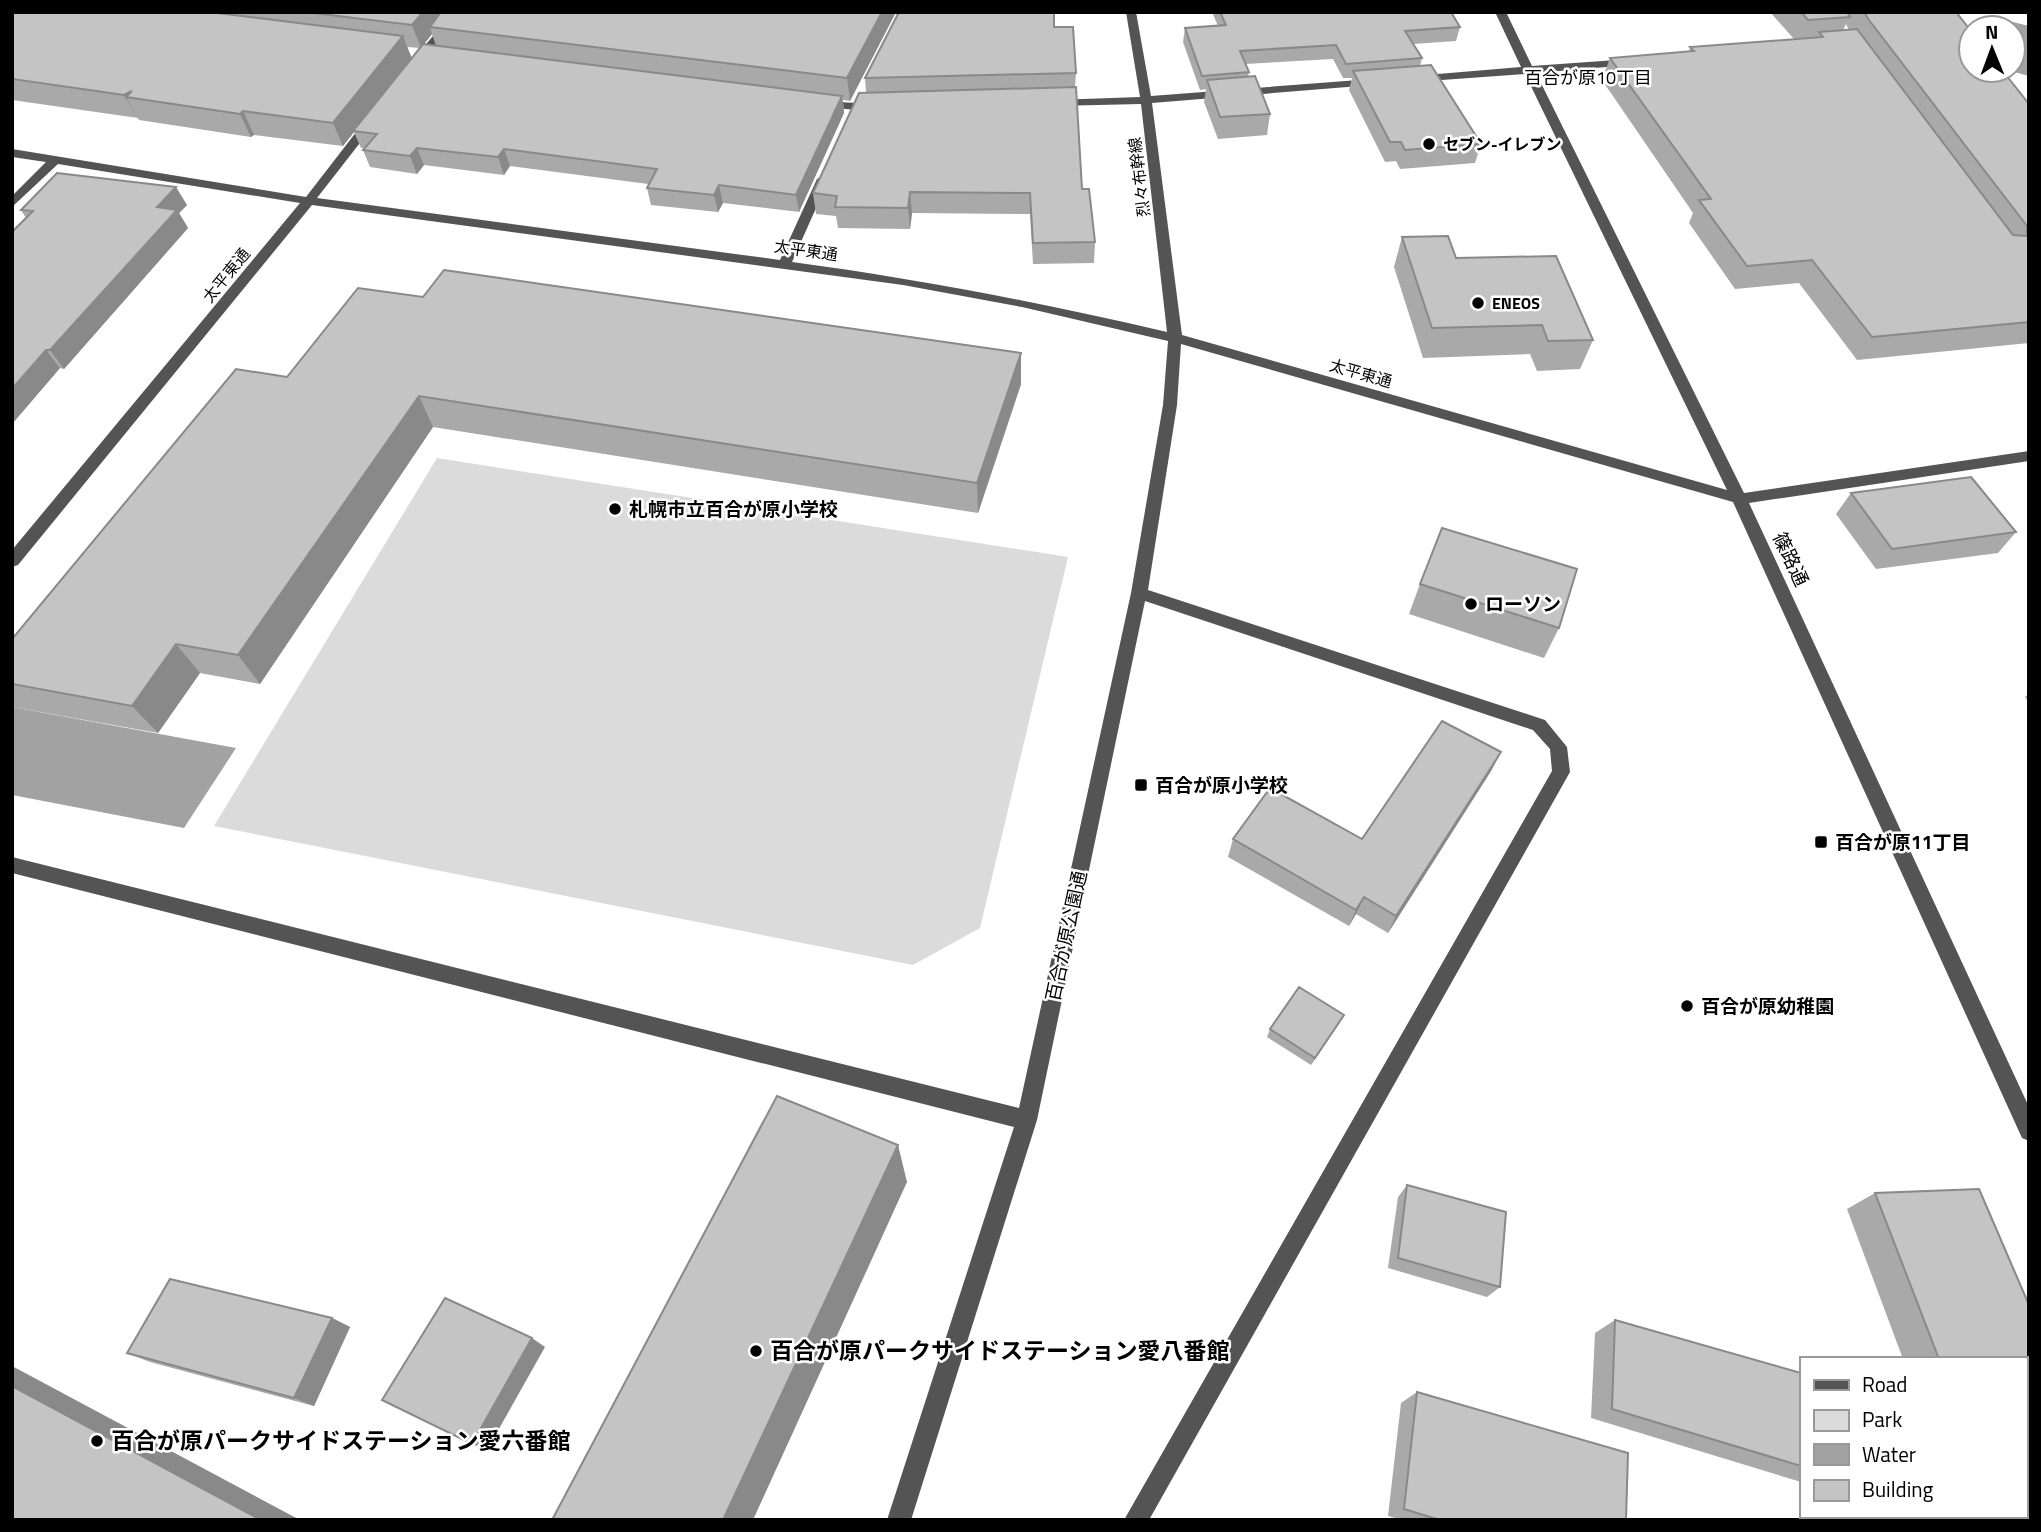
<svg xmlns="http://www.w3.org/2000/svg" width="2041" height="1532" viewBox="0 0 2041 1532" font-family="'Titillium Web','Noto Sans JP',sans-serif">
<style>
.green{fill:#dbdbdb}
.water{fill:#a2a2a2}
.lines{fill:none;stroke-linecap:round;stroke-linejoin:round}
.river{fill:#a2a2a2;fill-rule:evenodd}
.minor{fill:#545454;fill-rule:evenodd}
.wall{fill:#a9a9a9;fill-rule:evenodd}
.shaded-wall{fill:#898989}
.building{fill:#c4c4c4;stroke:#898989;stroke-width:2}
.poi-dot{fill:#000;stroke:#fff;stroke-width:2.5}
.labels{text-anchor:middle;stroke-width:5;stroke-linejoin:round;paint-order:stroke}
.far-poi-label{font-size:16px;font-weight:bold;fill:#000;stroke:#fff;text-anchor:start}
.far-street-label{font-size:16px;fill:#000;stroke:#fff}
.far-neighbourhood-label{font-size:18px;fill:#000;stroke:#fff}
.poi-label{font-size:19px;font-weight:bold;fill:#000;stroke:#fff;text-anchor:start}
.street-label{font-size:19px;fill:#000;stroke:#fff}
.near-poi-label{font-size:23px;font-weight:bold;fill:#000;stroke:#fff;text-anchor:start}
</style>
<rect width="100%" height="100%" fill="#fff"/>
<!-- green -->
<path class="green" d="M437 458 1068 557 980 928 913 965 214 826Z"/>
<!-- water -->
<path class="water" d="M12 707 236 748 184 828 12 795Z"/>
<g class="lines">
<!-- river -->
<path class="river" d="M2013 22 2029 26V76L2007 70H2013V28H1991Z"/>
<!-- minor -->
<path class="minor" d="M453 12H464L420 65H412V61Z
M1126 12H1136L1151 96 1372 79 1378 82 1372 85 1152 103 1182 335 1727 490 1525 74 1414 82 1408 79 1414 76 1521 67 1495 12H1506L1532 66 1630 59 1636 62 1630 65 1536 73 1744 493 2029 451V461L1749 503 2029 1107V1141L2022 1138 1733 502 1181 344 1177 405 1148 590 1545 720 1567 747 1570 772 1149 1520H1124L1552 771 1550 749 1533 730 1145 601 1037 1120 911 1520H887L1014 1127 12 873V857L1019 1108 1131 593 1163 405 1168 341 1022 307 903 285 312 205 18 565 12 567V550L300 203 58 164 12 207V196L46 162 12 157V149L306 197 367 118 371 117 377 121 317 198 780 260 817 179 823 175 829 179 792 262C919 279 1043 303 1167 332L1141 104 1054 106 1048 103 1054 100 1140 97Z
M820 101 876 104 882 108 876 112 816 106 814 104Z"/>
</g>
<!-- wall -->
<path class="wall" d="M12 12H896L850 101 843 100 844 113 799 212 723 203 718 212 651 205 647 188 648 184 510 166 504 175 424 165 417 174 370 167 363 150 364 148H361L354 132 343 146 254 135 251 137 139 120 138 118 12 100ZM432 34 436 46 424 44ZM407 47 420 48 412 58Z
M1212 12H1451L1460 27 1456 41 1413 44 1422 58 1420 66 1481 144 1475 163 1400 169 1396 161 1385 162 1349 90 1352 78H1343L1333 59 1245 64 1249 72 1248 77 1270 114 1267 135 1218 139 1204 102 1206 89 1200 90 1183 42 1185 28 1218 26Z
M1770 12H1956L2029 104V343L1857 360 1799 283 1735 289 1689 223 1693 213 1602 80 1610 58 1689 52 1690 47 1794 39ZM1846 24 1849 30H1843Z
M1054 27 1076 73 1075 87 1082 189 1095 242 1094 263 1033 264 1030 214 912 213 910 229 838 228 836 216 816 214 813 193 866 92 865 78Z
M187 205 179 213 188 228 64 369 60 368 12 424V232L26 218 21 210Z
M1402 237 1456 258 1593 340 1580 369 1537 371 1530 354 1423 358 1394 267Z
M423 297 1021 353V384L978 513 433 427 260 684 200 673 158 733 12 707V684L287 377Z
M1851 493 2016 532 1998 553 1876 569 1836 514Z
M1420 584 1559 628 1544 658 1409 614Z
M2029 693V703L2025 697Z
M1501 752 1491 771 1388 933 1356 914 1349 926 1228 857 1233 839H1362Z
M1344 1015 1340 1022 1311 1065 1267 1037 1270 1029Z
M1407 1185 1500 1287 1487 1297 1388 1268 1398 1197Z
M1979 1189 2029 1305V1520H1924L1913 1516H2025V1359H1903L1847 1209 1875 1193Z
M332 1318 350 1327 314 1406 150 1362 127 1353Z
M1615 1320 1801 1373V1482L1591 1418 1595 1333Z
M1417 1392 1626 1520H1402L1388 1516 1401 1403Z"/>
<!-- shaded-wall -->
<path class="shaded-wall" d="M423 12H449L430 27 432 34 421 48 412 25Z
M882 12H896L850 101 847 78Z
M403 36 412 59 353 131 354 132 343 146 333 123Z
M132 91 126 97 137 118 124 95Z
M842 96 844 113 799 212 796 195Z
M243 111 254 135 251 137 240 114Z
M417 148 424 165 417 174 410 156Z
M504 149 510 166 504 175 498 157Z
M719 185 723 203 718 212 714 195Z
M176 187 187 205 179 213 188 228 64 369 50 350 157 207Z
M910 192 912 213 910 229 908 208Z
M46 350 60 368 12 424V389Z
M1021 353V384L978 513 977 483Z
M419 396 433 427 260 684 238 655Z
M176 644 200 673 158 733 132 706Z
M1501 752 1491 771 1388 933 1396 916Z
M1364 897 1356 914 1349 926 1356 910Z
M1344 1015 1340 1022 1311 1065 1315 1058Z
M898 1145 907 1182 753 1520H723Z
M332 1318 350 1327 314 1406 294 1398Z
M532 1338 545 1347 487 1450 472 1444Z
M12 1366 300 1520H261L12 1386Z"/>
<!-- building -->
<path class="building" d="M12 12H209L403 36 333 123 243 111 240 114 126 97 132 91 124 95 12 79Z
M305 12H423L412 25Z
M441 12H882L847 78 430 27Z
M899 12H1054V27H1073L1076 73 865 78Z
M1220 12H1451L1460 27 1405 31 1422 58 1346 64 1336 45 1240 51 1249 72 1202 76 1185 28 1226 25Z
M1801 12H1847L1850 17 1808 20Z
M1864 12H1956L1971 31V70H2002L2029 104V322L1872 337 1812 260 1747 266 1699 200 1711 199 1610 58 1694 51 1690 47 1823 37 1819 32 1857 29 2013 235 2027 236V226L1869 20Z
M423 44 842 96 796 195 719 185 714 195 647 188 657 169 504 149 498 157 417 148 410 156 363 150 377 134 353 131Z
M1431 65 1481 144 1405 150 1401 142H1390L1353 71Z
M1255 76 1270 114 1220 117 1207 80Z
M1076 87 1082 189H1089L1095 242 1033 243 1030 193 910 192 908 208 835 207 837 196 813 193 859 93Z
M57 173 176 187 157 207 177 210 50 350H46L12 389V232L33 211 21 210Z
M1448 236 1456 258 1556 256 1593 340 1548 341 1542 325 1432 328 1402 237Z
M444 270 1021 353 977 483 419 396 238 655 176 644 132 706 12 684V639L236 369 287 377 358 288 423 297Z
M1971 477 2016 532 1892 549 1851 493Z
M1442 528 1577 569 1559 628 1420 584Z
M1442 721 1501 752 1396 916 1364 897 1356 910 1233 839 1270 788 1362 839Z
M1299 987 1344 1015 1315 1058 1270 1029Z
M777 1096 898 1145 723 1520H552Z
M1407 1185 1506 1212 1500 1287 1398 1258Z
M1979 1189 2029 1305V1520H1978L1966 1516H2025V1359H1939L1875 1193Z
M170 1279 332 1318 294 1398 127 1353Z
M445 1298 532 1338 472 1444 382 1400Z
M1615 1320 1801 1373V1466L1612 1409Z
M12 1386 261 1520H12Z
M1417 1392 1628 1453 1626 1520H1440L1404 1509Z"/>
<!-- markers -->
<g class="poi-dot">
<circle cx="1429" cy="144" r="7"/>
<circle cx="1478" cy="303" r="7"/>
<circle cx="615" cy="509" r="7"/>
<circle cx="1471" cy="604" r="7"/>
<rect x="1134" y="778" width="14" height="14" rx="3.5"/>
<rect x="1814" y="835" width="14" height="14" rx="3.5"/>
<circle cx="1687" cy="1006" r="7"/>
<circle cx="756" cy="1351" r="7"/>
<circle cx="97" cy="1441" r="7"/>
</g>
<g class="labels">
<!-- far-poi labels -->
<g class="far-poi-label">
<text x="1443" y="150">セブン-イレブン</text>
<text x="1492" y="309">ENEOS</text>
</g>
<!-- far-street labels -->
<g class="far-street-label">
<text transform="translate(1139 177) rotate(-97)" y="6">烈々布幹線</text>
<text transform="translate(806 250) rotate(8)" y="6">太平東通</text>
<text transform="translate(226 275) rotate(-51)" y="6">太平東通</text>
<text transform="translate(1361 373) rotate(16)" y="6">太平東通</text>
</g>
<!-- far-neighbourhood labels -->
<g class="far-neighbourhood-label">
<text x="1588" y="84">百合が原10丁目</text>
</g>
<!-- poi labels -->
<g class="poi-label">
<text x="629" y="516">札幌市立百合が原小学校</text>
<text x="1485" y="611">ローソン</text>
<text x="1155" y="792">百合が原小学校</text>
<text x="1835" y="849">百合が原11丁目</text>
<text x="1701" y="1013">百合が原幼稚園</text>
</g>
<!-- street labels -->
<g class="street-label">
<text transform="translate(1791 559) rotate(65)" y="7">篠路通</text>
<text transform="translate(1066 936) rotate(-78)" y="7">百合が原公園通</text>
</g>
<!-- near-poi labels -->
<g class="near-poi-label">
<text x="770" y="1359">百合が原パークサイドステーション愛八番館</text>
<text x="111" y="1449">百合が原パークサイドステーション愛六番館</text>
</g>
</g>
<!-- border -->
<rect width="2041" height="1532" fill="none" stroke="#000000" stroke-width="28"/>
<!-- legend -->
<rect x="1800" y="1357" width="228" height="161" fill="#ffffff" stroke="#999999" stroke-width="2"/>
<rect x="1814" y="1380" width="35" height="10" fill="#545454" stroke="#999999" stroke-width="2"/>
<text x="1862" y="1392" font-size="21" fill="#000000">Road</text>
<rect x="1814" y="1410" width="35" height="21" fill="#dbdbdb" stroke="#999999" stroke-width="2"/>
<text x="1862" y="1427" font-size="21" fill="#000000">Park</text>
<rect x="1814" y="1444" width="35" height="21" fill="#a2a2a2" stroke="#999999" stroke-width="2"/>
<text x="1862" y="1462" font-size="21" fill="#000000">Water</text>
<rect x="1814" y="1480" width="35" height="21" fill="#c4c4c4" stroke="#999999" stroke-width="2"/>
<text x="1862" y="1497" font-size="21" fill="#000000">Building</text>
<!-- north arrow -->
<g transform="translate(1992 49) rotate(359)"><circle r="33" fill="#ffffff" stroke="#999999" stroke-width="2"/>
<path d="M0-5L12 26L0 18L-12 26Z" fill="#000000"/>
<text y="-10" font-size="19" font-weight="bold" text-anchor="middle" fill="#000000">N</text>
</g>
</svg>
